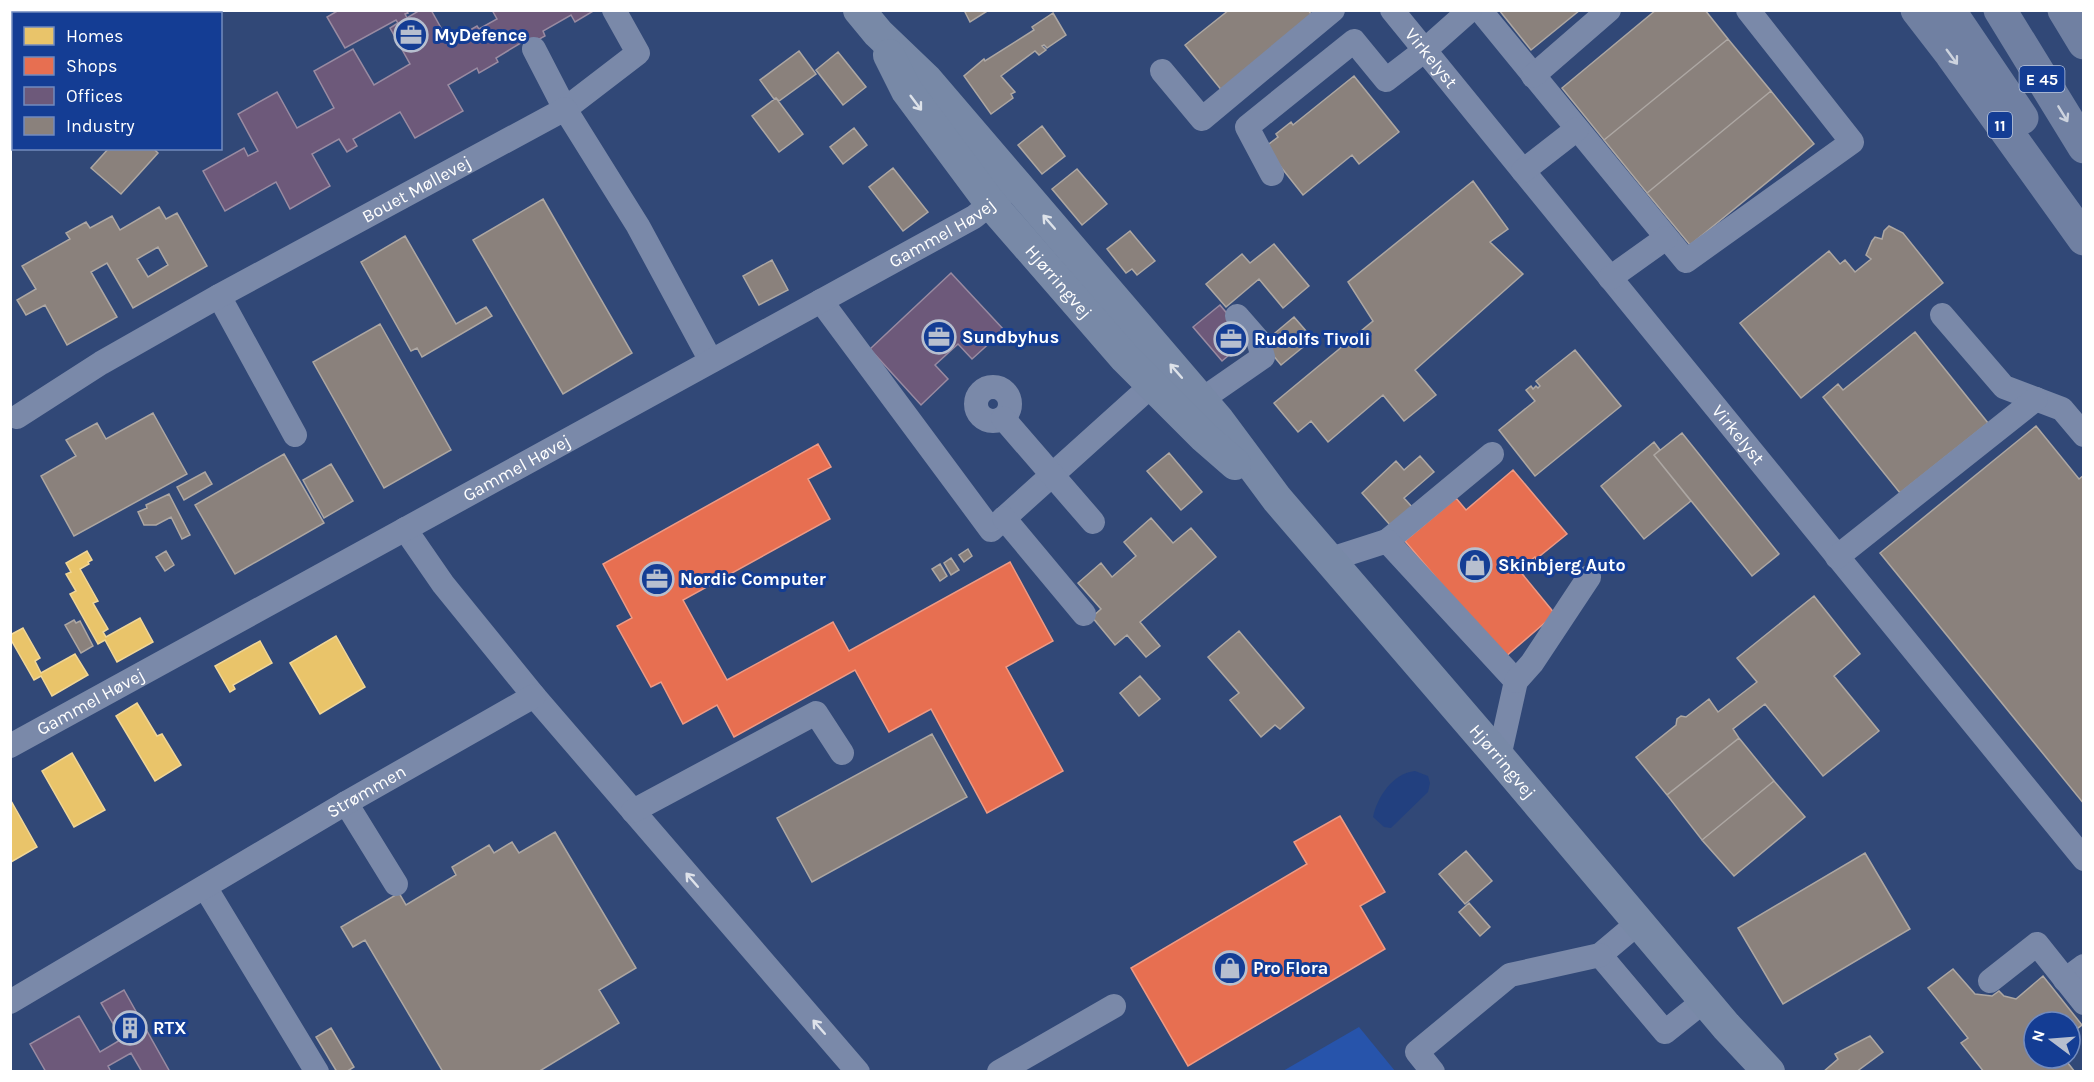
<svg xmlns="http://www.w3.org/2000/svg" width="2094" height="1082" viewBox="0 0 2094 1082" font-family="Karla,sans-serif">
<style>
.green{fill:#2754ab}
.water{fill:#22407f}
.homes{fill:#e9c46a;stroke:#f0d697;stroke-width:1.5}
.shops{fill:#e76f51;stroke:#ee9a85;stroke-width:1.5}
.offices{fill:#6d597a;stroke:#998ba2;stroke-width:1.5}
.industry{fill:#8a817c;stroke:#ada7a3;stroke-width:1.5;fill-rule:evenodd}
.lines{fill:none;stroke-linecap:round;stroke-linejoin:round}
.minor{stroke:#7a89a9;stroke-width:24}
.major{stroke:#7889a7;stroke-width:32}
.highway{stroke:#7080a2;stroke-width:33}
.oneway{stroke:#cdd3de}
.oneway2{stroke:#dde2e9}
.oneway3{stroke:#dee2ea}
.labels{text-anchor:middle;stroke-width:6;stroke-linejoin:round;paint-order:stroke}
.shield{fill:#143d94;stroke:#b8c5df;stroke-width:1.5}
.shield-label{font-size:16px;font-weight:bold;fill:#fff}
.poi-label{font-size:18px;font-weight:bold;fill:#fff;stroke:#143d94;text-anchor:start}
.street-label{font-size:18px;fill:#fff;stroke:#143d94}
</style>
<rect width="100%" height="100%" fill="#314877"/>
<!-- green -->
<path class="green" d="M1359 1027 1395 1071H1283Z"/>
<!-- water -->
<path class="water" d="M1415 771 1428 776 1430 783 1428 792 1391 828 1384 827 1373 817C1377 797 1393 773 1415 771Z"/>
<!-- homes -->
<path class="homes" d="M87 551 92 560 88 562 89 564 80 569 98 601 93 603 108 629 103 632 106 637 140 618 153 642 117 662 105 640 98 644 70 594 76 591 66 574 71 572 66 563Z
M23 628 40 658 35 661 41 673 75 654 88 675 52 696 41 676 34 680 10 638V635Z
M336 636 365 687 320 714 290 663Z
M260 641 272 663 233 685 235 689 230 692 215 666Z
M137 703 157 736 162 734 181 765 155 781 116 716Z
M72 753 105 810 74 827 42 771Z
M10 799 37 847 11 862 10 861Z"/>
<!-- shops -->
<path class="shops" d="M818 444 831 467 808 479 830 519 683 600 727 680 833 622 849 651 1010 562 1053 641 1006 667 1063 771 987 813 931 709 889 732 855 670 734 737 717 705 683 724 661 682 651 687 617 626 632 618 603 564Z
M1513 470 1567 534 1536 559 1535 557 1519 570 1555 614 1504 658 1405 541 1456 498 1466 510Z
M1340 816 1385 892 1360 906 1385 949 1188 1066 1131 968 1307 864 1294 842Z"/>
<!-- offices -->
<path class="offices" d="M339 10H406L408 13 405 14 407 18 420 10H431L449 42 477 26 479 29 497 19 492 10H595L575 22 571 15 543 31 545 36 527 46 524 41 496 58 498 62 479 73 477 68 448 85 463 111 415 138 400 112 353 139 357 146 347 152 339 139 312 154 330 186 290 209 276 182 225 211 203 171 244 148 248 156 258 151 238 114 277 92 297 128 334 108 314 71 353 49 374 85 410 64 390 28 398 23 396 20 345 48 327 17Z
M951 273 1004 330 972 359 958 344 935 365 948 379 921 405 870 349Z
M1220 305 1248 339 1222 361 1193 327Z
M124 990 170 1072H142L131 1053 108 1066 111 1072H46L30 1044 79 1016 100 1052 122 1039 101 1003Z"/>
<!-- industry -->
<path class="industry" d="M964 10H989L970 22Z
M1229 10H1308L1315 19 1223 92 1185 45Z
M1499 10H1580L1531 50Z
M1656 10H1705L1728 39 1604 140 1562 88Z
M1053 13 1066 35 1047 48 1044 45 1042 46 1046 50 1039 55 1035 51 1001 76 1015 92 1011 94 1013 98 991 114 964 76 984 59 985 61 1034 30 1032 27Z
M1728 39 1771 91 1647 193 1604 140Z
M799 51 816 74 779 101 776 98 774 99 760 80Z
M838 52 866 87 843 105 816 70Z
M1354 76 1399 132 1359 164 1352 155 1303 195 1265 147 1278 137 1276 134 1291 122 1293 125Z
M1771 91 1814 144 1690 245 1647 193Z
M776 98 803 134 779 152 752 116Z
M1042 126 1065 156 1042 174 1018 145Z
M854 128 867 145 843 164 830 147Z
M109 148H153L158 153 121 194 91 168Z
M893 168 928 212 903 231 869 187Z
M1077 169 1107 204 1082 225 1052 189Z
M1473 181 1508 229 1490 242 1523 274 1415 370 1436 395 1404 421 1383 395 1328 442 1311 421 1298 432 1274 403 1373 321 1348 282Z
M543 199 632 353 563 394 473 240Z
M159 207 166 219 177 213 207 266 133 308 107 263 91 272 117 317 67 345 45 305 26 315 17 300 36 289 22 266 70 239 66 233 86 222 90 228 112 216 120 230ZM158 247 168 265 148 277 137 259Z
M1889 226 1903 233 1943 283 1801 398 1740 323 1829 251 1840 264 1845 260 1855 272 1871 259 1866 255 1872 241 1875 237 1882 239 1884 231Z
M1130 231 1155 261 1137 275 1132 269 1126 273 1107 249Z
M405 236 456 324 486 307 492 316 422 357 417 348 411 351 361 262Z
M1274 244 1309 286 1283 308 1259 279 1226 307 1206 284 1242 254 1250 263Z
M772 260 788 290 759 305 743 276Z
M1294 317 1313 339 1281 365 1263 343Z
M380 324 451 450 384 488 313 362Z
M1915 332 1988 423 1900 493 1823 397 1838 384 1843 390Z
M1575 350 1621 406 1535 476 1499 430 1535 401 1526 390 1531 386 1533 389 1536 386 1538 388 1540 386 1536 381Z
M153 413 187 474 74 536 41 476 76 456 66 440 97 423 106 439Z
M2036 426 2079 479 2084 475V804L1880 553Z
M1682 433 1779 554 1752 576 1654 455Z
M1654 442 1660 450 1654 455 1691 501 1644 539 1601 486Z
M1169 453 1202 492 1181 510 1147 471Z
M284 454 324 523 235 574 195 505Z
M1420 456 1434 472 1404 498 1412 507 1390 525 1362 493 1396 461 1404 470Z
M331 464 353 501 324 518 303 480Z
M205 472 212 484 184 500 177 487Z
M169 494 190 535 182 539 171 517 156 525H144L138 512 147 508 146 505Z
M1151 518 1173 543 1191 528 1216 557 1140 622 1160 646 1146 657 1127 635 1115 645 1092 617 1101 609 1078 583 1101 563 1112 577 1136 556 1124 542Z
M968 549 972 556 964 562 959 555Z
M166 551 174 565 165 571 156 557Z
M951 558 959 570 951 575 944 563Z
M940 564 947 576 940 581 932 569Z
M1814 596 1860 654 1834 676 1879 731 1823 776 1765 704 1733 729 1739 738 1667 795 1636 757 1676 725 1677 719 1681 716 1686 717 1709 699 1718 712 1757 682 1737 658Z
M74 620 76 623 80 621 93 646 81 653 65 625Z
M1239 631 1304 708 1280 729 1275 725 1261 737 1230 700 1239 693 1208 657Z
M1140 676 1160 699 1139 716 1120 693Z
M932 734 967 797 812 882 777 818Z
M1739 738 1774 781 1702 840 1667 795Z
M1774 781 1805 817 1734 876 1702 840Z
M555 832 636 968 599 990 619 1023 538 1072H443L365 940 353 947 341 927 399 893 406 905 456 875 452 867 489 845 494 853 512 842 519 853Z
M1466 851 1492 881 1465 904 1439 874Z
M1865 853 1910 929 1783 1004 1738 928Z
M1469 903 1490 927 1480 936 1459 912Z
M1953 969 1975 994 1992 996 1999 991 2004 996 2016 999 2043 976 2082 1025 2070 1034V1022H2034V1058H2064L2075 1072H1984L1961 1043 1968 1038 1928 988Z
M331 1028 354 1067 346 1072H337L316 1037Z
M1870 1036 1883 1052 1856 1072H1823L1838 1059 1835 1054Z"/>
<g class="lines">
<!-- minor -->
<g class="minor">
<path id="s1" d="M1392 10 2084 859"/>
<path d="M1480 10 1686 261 1852 142 1748 10"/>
<path d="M534 49 565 109 638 53 614 10"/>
<path d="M1162 71 1202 119 1333 10"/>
<path d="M1533 76 1609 10"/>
<path d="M1523 171 1577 129"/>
<path d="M1272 174 1247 127 1354 41 1386 80 1425 50 1470 10"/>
<path d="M1610 278 1666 238"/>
<path d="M219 296 295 435"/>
<path d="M821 301 991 530 1152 385"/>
<path d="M1942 315 2004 387 2062 409 2084 435"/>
<circle cx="993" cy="404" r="17"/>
<path d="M1201 400 1263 357 1258 340 1237 316"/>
<path id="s2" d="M17 417 101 363 219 296 565 109 638 226 711 361"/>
<path d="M1003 418 1093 522"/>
<path d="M1004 518 1084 614"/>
<path d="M405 529 443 584 534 696 858 1072"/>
<path d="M1387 541 1492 454"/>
<path d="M1837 557 2036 399"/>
<path d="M1328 560 1387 541 1516 681 1499 757"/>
<path d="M1516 681 1532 663 1589 577"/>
<path id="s3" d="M10 746 974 217 1004 193"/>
<path d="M346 803 396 884"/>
<path d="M633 811 816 713 842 753"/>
<path d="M205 887 317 1072"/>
<path d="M1638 923 1600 955 1665 1032 1704 1001"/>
<path d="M2065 980 2084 966"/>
<path d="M1990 981 2037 944 2084 1003"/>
<path id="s4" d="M10 1002 346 803 534 696"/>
<path d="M999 1072 1114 1006"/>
<path d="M1433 1072 1417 1052 1510 975 1600 955"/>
</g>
<!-- major -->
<g class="major">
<path id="s5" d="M859 10 878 33 926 79 1016 184 1219 421 1277 499 1499 757 1726 1026 1769 1072"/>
<path d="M99 14 101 10"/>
<path id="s6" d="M889 55 907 91 991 204 1125 358 1204 437 1235 464"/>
<path d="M10 123 14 119"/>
</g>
<!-- highway -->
<path class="highway" d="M1917 10 1951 54 2084 239
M1949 10 2022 118
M2000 10 2084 147
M2064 10 2084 43"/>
</g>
<!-- one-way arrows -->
<defs><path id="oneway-shaft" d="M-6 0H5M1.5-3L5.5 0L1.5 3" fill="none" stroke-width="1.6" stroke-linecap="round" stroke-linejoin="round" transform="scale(1.5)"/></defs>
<g class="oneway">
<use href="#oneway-shaft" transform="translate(1952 57) rotate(54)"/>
<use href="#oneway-shaft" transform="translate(2063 114) rotate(59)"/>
</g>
<g class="oneway2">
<use href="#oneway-shaft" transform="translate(916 103) rotate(53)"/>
<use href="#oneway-shaft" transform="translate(1049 222) rotate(-131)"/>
<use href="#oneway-shaft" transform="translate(1176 371) rotate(-131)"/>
</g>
<g class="oneway3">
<use href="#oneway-shaft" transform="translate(692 880) rotate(-131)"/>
<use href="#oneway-shaft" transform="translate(819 1027) rotate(-131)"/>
</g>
<!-- icons -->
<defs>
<g id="office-ring" transform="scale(1.725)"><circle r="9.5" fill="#143d94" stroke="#b7bfcf" stroke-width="1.5"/><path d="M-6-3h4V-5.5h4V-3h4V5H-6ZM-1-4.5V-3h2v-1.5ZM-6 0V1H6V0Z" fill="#b7bfcf"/></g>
<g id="shop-ring" transform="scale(1.725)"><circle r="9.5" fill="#143d94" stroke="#b7bfcf" stroke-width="1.5"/><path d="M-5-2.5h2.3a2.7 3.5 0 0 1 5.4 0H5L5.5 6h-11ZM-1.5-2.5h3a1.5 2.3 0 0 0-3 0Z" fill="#b7bfcf"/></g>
<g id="building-ring" transform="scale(1.725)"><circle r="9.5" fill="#143d94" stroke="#b7bfcf" stroke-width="1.5"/><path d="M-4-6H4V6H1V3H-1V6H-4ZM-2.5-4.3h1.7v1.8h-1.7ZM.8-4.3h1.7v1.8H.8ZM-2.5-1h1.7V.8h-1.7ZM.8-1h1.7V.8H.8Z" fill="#b7bfcf"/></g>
</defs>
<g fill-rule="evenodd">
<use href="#office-ring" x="411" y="35"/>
<use href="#office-ring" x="939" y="337"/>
<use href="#office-ring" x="1231" y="339"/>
<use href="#shop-ring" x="1475" y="565"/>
<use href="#office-ring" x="657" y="579"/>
<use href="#shop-ring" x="1230" y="968"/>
<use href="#building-ring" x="130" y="1028"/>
</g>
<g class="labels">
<!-- shield labels -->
<g class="shield">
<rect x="2019.5" y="66" width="45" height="26" rx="4.5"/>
<rect x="1988" y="112" width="24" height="26" rx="4.5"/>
</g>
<g class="shield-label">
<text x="2042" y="85">E 45</text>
<text x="2000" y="131">11</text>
</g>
<!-- poi labels -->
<g class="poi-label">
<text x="434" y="41">MyDefence</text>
<text x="962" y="343">Sundbyhus</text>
<text x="1254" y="345">Rudolfs Tivoli</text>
<text x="1498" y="571">Skinbjerg Auto</text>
<text x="680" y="585">Nordic Computer</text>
<text x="1253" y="974">Pro Flora</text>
<text x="153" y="1034">RTX</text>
</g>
<!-- street labels -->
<g class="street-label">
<text dy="6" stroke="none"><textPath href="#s1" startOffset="62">Virkelyst</textPath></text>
<text dy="6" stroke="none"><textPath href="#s2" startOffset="460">Bouet Møllevej</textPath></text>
<text dy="6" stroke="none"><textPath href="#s3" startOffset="1064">Gammel Høvej</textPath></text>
<text dy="6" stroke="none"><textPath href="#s6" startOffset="284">Hjørringvej</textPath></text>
<text dy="6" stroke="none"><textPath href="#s1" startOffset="548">Virkelyst</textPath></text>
<text dy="6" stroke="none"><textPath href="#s3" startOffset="578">Gammel Høvej</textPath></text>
<text dy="6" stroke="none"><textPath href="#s3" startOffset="92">Gammel Høvej</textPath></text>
<text dy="6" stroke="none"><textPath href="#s5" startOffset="990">Hjørringvej</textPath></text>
<text dy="6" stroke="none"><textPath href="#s4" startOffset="414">Strømmen</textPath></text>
</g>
</g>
<!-- border -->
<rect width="2094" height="1082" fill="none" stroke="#ffffff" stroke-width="24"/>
<!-- legend -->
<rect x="12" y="12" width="210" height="138" fill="#143d94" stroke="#728bbf" stroke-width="1.5"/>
<rect x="24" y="27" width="30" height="18" fill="#e9c46a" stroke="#728bbf" stroke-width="1.5"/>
<text x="66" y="42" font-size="18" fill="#ffffff">Homes</text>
<rect x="24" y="57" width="30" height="18" fill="#e76f51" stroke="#728bbf" stroke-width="1.5"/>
<text x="66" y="72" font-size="18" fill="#ffffff">Shops</text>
<rect x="24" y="87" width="30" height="18" fill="#6d597a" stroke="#728bbf" stroke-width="1.5"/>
<text x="66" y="102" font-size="18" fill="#ffffff">Offices</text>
<rect x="24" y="117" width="30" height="18" fill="#8a817c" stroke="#728bbf" stroke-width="1.5"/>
<text x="66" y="132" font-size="18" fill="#ffffff">Industry</text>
<!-- north arrow -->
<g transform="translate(2052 1040) rotate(286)"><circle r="28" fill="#143d94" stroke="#728bbf" stroke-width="1.5"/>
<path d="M0-4.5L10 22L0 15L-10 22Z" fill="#b7bfcf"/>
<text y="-9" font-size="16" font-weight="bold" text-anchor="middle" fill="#ffffff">N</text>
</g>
</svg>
